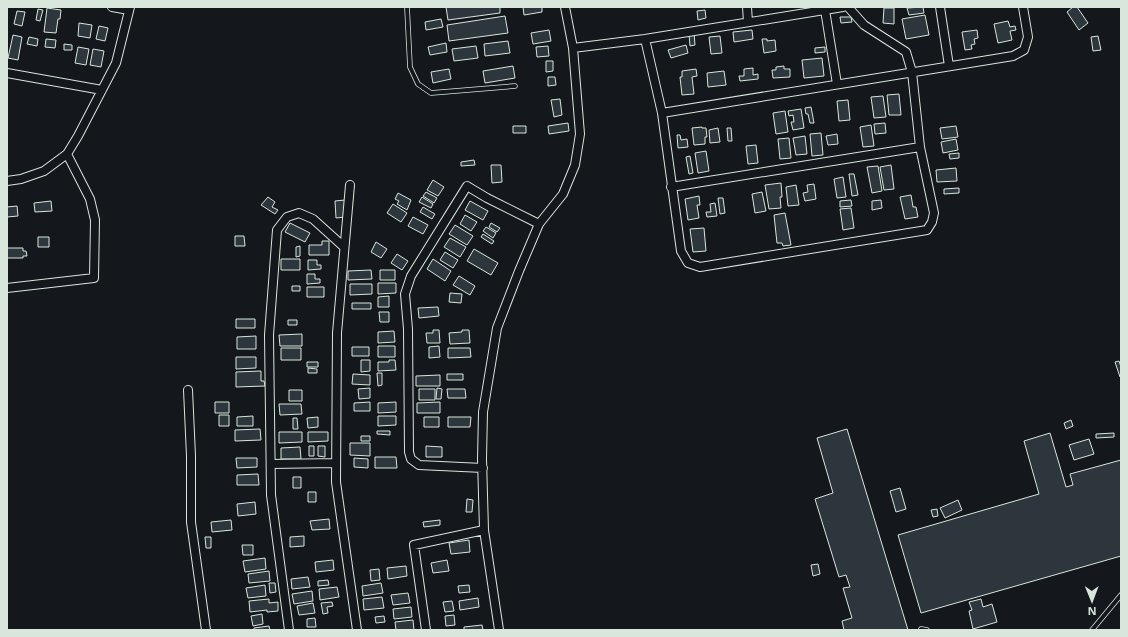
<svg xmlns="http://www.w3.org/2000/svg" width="1128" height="637" viewBox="0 0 1128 637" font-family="'Open Sans',sans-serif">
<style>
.building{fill:#2c363c;stroke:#d8e6dc}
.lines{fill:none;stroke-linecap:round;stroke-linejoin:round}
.service-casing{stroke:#d8e6dc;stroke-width:5.5}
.minor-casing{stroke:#d8e6dc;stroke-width:10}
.service{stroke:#14181c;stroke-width:4}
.minor{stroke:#14181c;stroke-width:8}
</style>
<rect width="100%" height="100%" fill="#14181c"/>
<!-- building -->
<path class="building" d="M446 7H500V13L448 20Z
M523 7H542V12L524 15Z
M923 7 924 13 909 15 907 8Z
M1073 7H1077L1088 23 1079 30 1067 12Z
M47 8 61 10 60 19H58L56 33 44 32Z
M884 8H894V24L883 23Z
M38 9 43 10 40 21 36 20Z
M705 10 706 18 698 20 697 11Z
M17 11 25 12 22 26 14 24Z
M925 15 929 35 906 39 902 19Z
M505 16 508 33 449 41 447 25Z
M840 17H851L852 22 841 23Z
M441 19 443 27 426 30 425 22Z
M1008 21 1010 27 1015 26 1016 30 1010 31 1012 40 998 43 994 24Z
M79 23 92 25 90 38 78 36Z
M99 26 108 28 105 41 96 39Z
M549 30 551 41 533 44 531 33Z
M752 30 753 39 734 42 733 32Z
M977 30 978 38 974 39 975 44 971 45 972 49 965 50 962 32Z
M694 33 695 45 690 46 689 34Z
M13 35 22 37 18 60 8 58Z
M720 36 722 53 711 54 709 37Z
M1098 36 1101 50 1093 51 1091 37Z
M29 37 38 39 37 46 27 44Z
M46 39 56 40 55 48 45 47Z
M762 39H767V41L775 40 776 51 764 53Z
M508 41 510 53 485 56 484 44Z
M446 43 447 52 430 55 428 47Z
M64 44 72 45V50H64Z
M686 45 688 53 671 58 668 50Z
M476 46 478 58 454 61 452 49Z
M548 46 549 56 537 57 536 47Z
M78 47 89 49 86 65 75 63Z
M825 47V52L815 53V48Z
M93 49 104 51 101 67 90 65Z
M822 58 824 76 804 78 802 60Z
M546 61H553V71L546 72Z
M513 66 515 78 485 83 483 71Z
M784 66V69H790V77L773 78 772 70H776V67Z
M753 68V75L758 74V79L740 81 739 76H744V69Z
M449 69 451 79 433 83 431 72Z
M696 69 697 76 692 77 694 94 682 95 680 77H682V71Z
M724 71 726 85 708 87 707 73Z
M548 77H555L556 85 548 86Z
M899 94 901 115H889L887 95Z
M883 96 886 117 874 118 871 97Z
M560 99 562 115 554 117 551 100Z
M848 100 850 120 839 121 837 101Z
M811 107 814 123H810L808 114H806L805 108Z
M801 109 804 128 793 130 791 122H794L793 115 789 116 788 111Z
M785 111 788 132 776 134 773 113Z
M568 123 569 131 549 134 548 126Z
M885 123 886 133 875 134 874 124Z
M871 125 874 146 863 147 860 127Z
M513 126H526V133H513Z
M956 126 958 137 942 139 940 128Z
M702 127V128H706L707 137H705V144L694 145 692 128Z
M718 128 720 142 710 143 709 130Z
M727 128H731L732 141H728Z
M821 133 823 155 812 156 810 134Z
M837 134 838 144 828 145 826 136Z
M677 135H680L681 140 687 139 688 147 678 148Z
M805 136 807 154 796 155 793 138Z
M789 138 791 158 780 159 778 139Z
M956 139 958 150 943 153 941 142Z
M756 145 758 163 748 164 746 146Z
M706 151 709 171 698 173 695 153Z
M959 153V158L950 159 949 154Z
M690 156 693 173 689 174 686 157Z
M474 160 475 165 461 166V162Z
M491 165H501L502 182 492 183Z
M891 165 894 189 884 190 880 167Z
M878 166 882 191 872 193 867 167Z
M956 168 957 181 937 182 936 170Z
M849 174H854L858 195 852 196Z
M843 177 846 197 837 198 834 179Z
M433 180 444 187 438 196 427 190Z
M781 183 782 197H780L781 208 769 209 765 185Z
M814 184 816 199 805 201 803 193 808 192 807 185Z
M796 185 799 205 788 206 786 187Z
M959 188V193L944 194V189Z
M426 192 437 198 434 203 423 196Z
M762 192 766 211 755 213 752 194Z
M398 193 411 200 407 210 397 204 399 201 395 199Z
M911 195 913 207H916L918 217 905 219 900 197Z
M699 196 700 205H697L699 218 688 220 685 199Z
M268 197 275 202 272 207 278 210 275 214 261 205Z
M422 197 433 204 431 208 419 202Z
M718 198H723L725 213 720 214Z
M345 200V217L336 218 335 201Z
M851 200 852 206 840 207V201Z
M881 200 882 208 872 210V201Z
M51 201 52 211 35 212 34 203Z
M470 201 488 211 483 220 465 210Z
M715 203 717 216 707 217 706 212H711L710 204Z
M393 204 407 213 401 222 387 213Z
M17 206 18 216 7 217V207Z
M423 207 435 214 432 219 420 212Z
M851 208 854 228 843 230 840 209Z
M785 213 791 245 783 246 782 243H777L774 215Z
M465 215 477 222 471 231 460 224Z
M413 217 428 225 423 234 408 226Z
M290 223 310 233 305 242 285 232Z
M491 223 500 228 497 232 489 227Z
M455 225 473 236 467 245 449 234Z
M486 227 496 233 493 238 483 231Z
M704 228 706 251 693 252 690 229Z
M483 234 494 241 492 244 481 237Z
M235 236H244L245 246H235Z
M38 237H49V247H38Z
M450 238 466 247 460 257 444 247Z
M322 241H329V255H309V245H322Z
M376 242 387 249 381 258 371 252Z
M300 246V256L296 257V247Z
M7 248H23V251H26L27 256H23V258H7Z
M474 249 498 263 491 275 467 261Z
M445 252 458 260 453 268 440 260Z
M397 254 408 261 402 270 391 263Z
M281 259H300V270H281Z
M433 259 451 271 445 281 427 269Z
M308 260H317V265H321V269L308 270Z
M371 270 372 279 348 280V271Z
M380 270H395V280H380Z
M307 274H315V279H320V283L307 284Z
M459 276 475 286 470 295 453 285Z
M378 283H396V293L378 294Z
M350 284H372V294L350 295Z
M292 286H300V291H292Z
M307 287H324V297H307Z
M450 293 462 294 461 303 449 302Z
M389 296V307H378V297Z
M352 303H371V309H352Z
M438 307 439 316 419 318 418 308Z
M379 312H389V322H380Z
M236 319H255V328H236Z
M288 320H297V325H288Z
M433 330H439L440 343H427L426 333H433Z
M462 330H469L470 343 450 344 449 333 462 332Z
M394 331 395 342 378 343V332Z
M302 334V346H280L279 335Z
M256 336V349H237V337Z
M378 346H395V357H378Z
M439 346 440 357 429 358V347Z
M352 347H369V356H352Z
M281 348H301V360H281Z
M448 348H470L471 357 448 358Z
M236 357H256V368L236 369Z
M361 360H370V371L361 372Z
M389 360H395L396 370 378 371V362H389Z
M1119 361 1121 367V377H1120L1115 362Z
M307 362H318V367H307Z
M308 368 317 369V373H308Z
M261 371V381H264L265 386 236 387V372Z
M377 373H382V385L378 386Z
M353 374 370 375V385L352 384Z
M447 374H463V380H447Z
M440 375V386H416V376Z
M370 388V398L359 399 358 389Z
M437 388 442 389 441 399H436Z
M419 389H435V400H419Z
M447 389H465L466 398H448Z
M289 390H302V401H289Z
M215 402H229V413H215Z
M370 402V411H354V403Z
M396 402V412L378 413V403Z
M440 402V413H417V403Z
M279 404H301L302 414 280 415Z
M219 415H229V426H219Z
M253 416V426H237V417Z
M378 416H396V425L378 426Z
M318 417V427L308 428 307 418Z
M424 417H439V427H424Z
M448 417H471L470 427H448Z
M293 418H297L298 429H293Z
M1071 420 1073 426 1066 429 1064 423Z
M260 429 261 440 235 441V430Z
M847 429 908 630H844L842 621 852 618 843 588 850 587 846 575 839 577 815 499 833 493 817 438Z
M377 431H390V435L377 434Z
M279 432H302V442L279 443Z
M308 432H328V441L308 442Z
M1050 433 1066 487 1073 485 1070 474 1121 460V556L921 613 898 535 1039 494 1024 441Z
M1114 433V437L1096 438V434Z
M361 436H370V441H361Z
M1089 439 1094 454 1074 460 1069 445Z
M350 443H370V456L350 455Z
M309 446H314V456H309Z
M318 446H325V457L318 456Z
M426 446 442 447V457H426Z
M300 447 301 459H281V448Z
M375 457H396L397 468H375Z
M236 458H257V467L237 468Z
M354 458 368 459V468L354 467Z
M258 474 259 485H237V475Z
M293 477H301V488H293Z
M900 488 906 509 896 512 890 491Z
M308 492H316V502H308Z
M467 499 473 500 472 512H466Z
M958 500 962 510 945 518 940 508Z
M255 502 256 514 238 516 237 504Z
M937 509 938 516 933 517 931 510Z
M329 519 330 529 312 530 310 521Z
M231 520 232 530 212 532 211 522Z
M440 520V525L424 527 423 522Z
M304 536V546L290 547V537Z
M205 537H211V548H206Z
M469 540 470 552 451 554 449 543Z
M242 545H253V555H243Z
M265 558 266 569 245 572 243 561Z
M333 560 334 570 316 572 315 562Z
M447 560 449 571 433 573 431 563Z
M818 564 820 574 813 576 811 565Z
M406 566 407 576 388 579 387 568Z
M379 569 380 580 371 581 370 570Z
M269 571 270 581 249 583 248 574Z
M308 577 310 587 292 589 291 579Z
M328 580 329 585 318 586V581Z
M269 583H275L276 592 270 593Z
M381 583 383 593 363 596 362 586Z
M265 585 266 596 248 598 246 588Z
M469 585 470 592 459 593 458 586Z
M337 587 339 597 320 600 319 589Z
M312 591 313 601 294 604 292 594Z
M408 593 410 603 393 605 391 595Z
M382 597 384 608 364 610 363 599Z
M478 598 479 607 460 610 459 601Z
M269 599V603L278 602V611L267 612V610L250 612 249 601Z
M981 599 983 607 992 604 997 622 973 629 969 611 972 610 969 602Z
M452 601 454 611 445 612 443 602Z
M332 602 333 606 327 607 328 613 323 614 321 603Z
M313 603 315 613 299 615 297 606Z
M411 607 412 617 394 619 393 609Z
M262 614 263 624 253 626 251 616Z
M454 615 455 625 446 626 445 616Z
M384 616 385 622 376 623 375 617Z
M315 618 316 627H307V619Z
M413 620 414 630H396L395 622Z
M482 625 483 630H464V627Z
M269 626 270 630H254V628Z"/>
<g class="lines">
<!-- service casing -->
<g class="service-casing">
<path id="service" d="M407 7 410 67 418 84 431 93 515 86
M921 629 927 630
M1092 630 1121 595"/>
</g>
<!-- minor casing -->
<g class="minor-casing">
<path id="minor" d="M112 7 129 10
M747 7 748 22
M848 7 864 25 906 52 912 72 920 147
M940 7 949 66
M825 10 837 84
M645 39 662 113 1013 56 1024 50 1028 37 1023 7
M573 48 645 39 843 7
M7 73 102 90
M662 113 681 251 688 263 700 267 927 230 932 222 934 213 920 147 671 187
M7 181 21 179 44 171 67 154 78 136 116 63 130 7
M350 185 337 333 336 482 357 630
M7 288 94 278 95 220 90 199 67 154
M188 390 191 456V522L206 630
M271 464 336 463
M483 468 419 465 411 459 409 452 408 329 405 294 411 276 467 186 487 198 539 224
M289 630 271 495 269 335 277 230 287 217 299 213 313 219 344 247
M426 630 414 545 484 530
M499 630 484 530 482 459 483 412 497 328 519 271 539 224 563 194 575 165 580 134 573 48 565 7"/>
</g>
<!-- service -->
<use href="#service" class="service"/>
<!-- minor -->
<use href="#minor" class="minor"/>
</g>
<!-- border -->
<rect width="1128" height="637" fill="none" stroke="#d8e6dc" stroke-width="16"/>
<!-- north arrow -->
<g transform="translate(1092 601) rotate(179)" stroke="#14181c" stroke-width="3" paint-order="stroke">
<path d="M0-3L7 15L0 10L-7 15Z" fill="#d8e6dc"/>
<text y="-6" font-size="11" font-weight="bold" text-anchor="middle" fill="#d8e6dc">N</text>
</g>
</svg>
